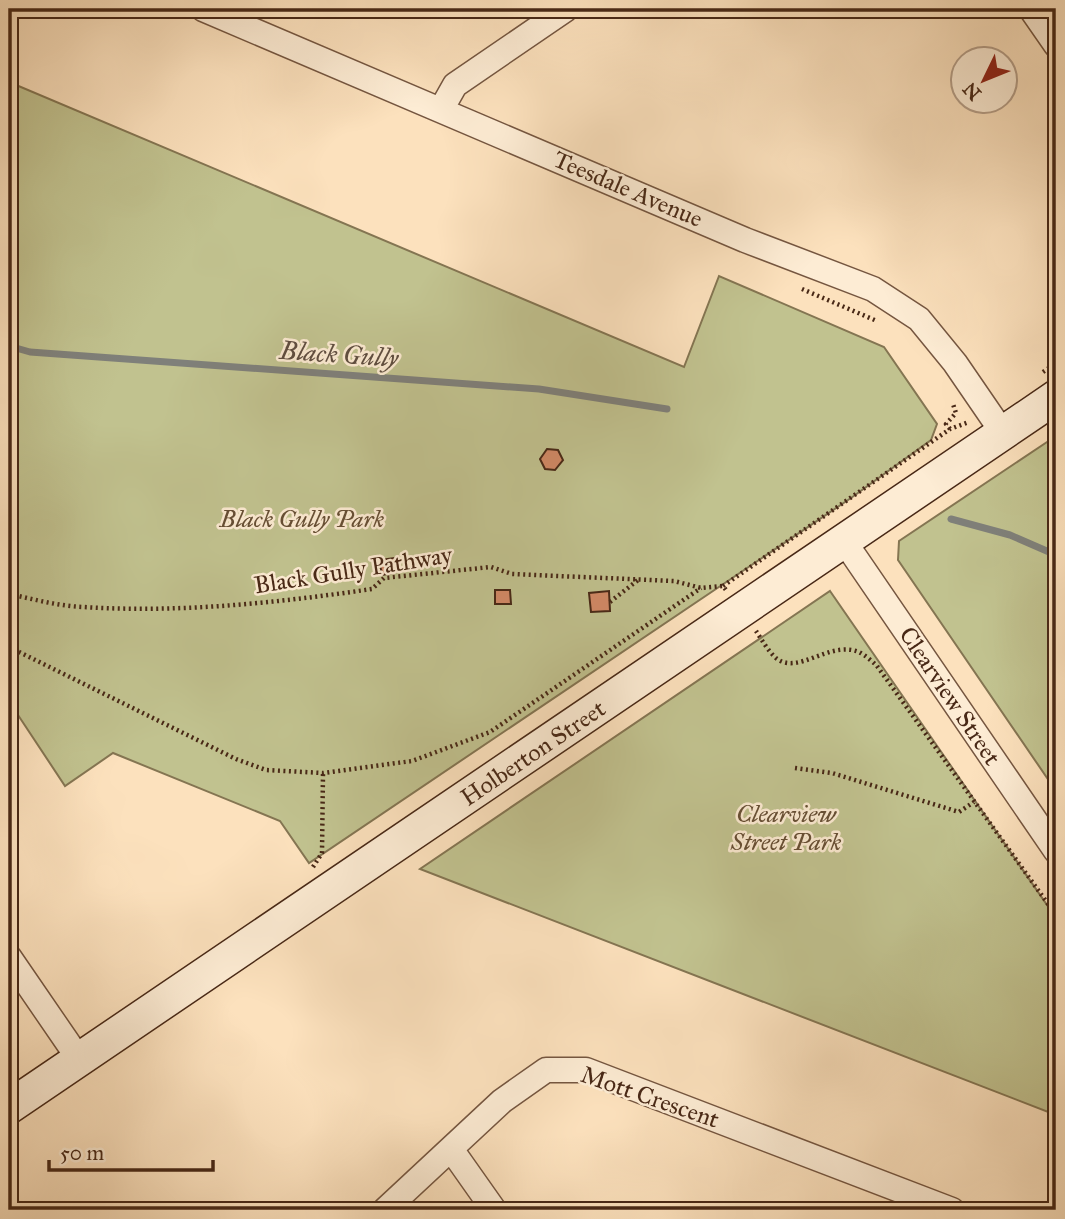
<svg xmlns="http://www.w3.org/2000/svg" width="1065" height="1219" viewBox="0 0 1065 1219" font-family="'IM FELL Great Primer',serif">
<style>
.green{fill:#c1c28f;stroke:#847552;stroke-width:2}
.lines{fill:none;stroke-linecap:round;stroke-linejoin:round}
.stream{stroke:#7f807a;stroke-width:7}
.building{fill:#d38a67;stroke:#482816;stroke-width:2}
.minor-casing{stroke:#755640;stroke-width:27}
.secondary-casing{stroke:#482816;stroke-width:36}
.path{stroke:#482816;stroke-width:4.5;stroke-dasharray:2 3.5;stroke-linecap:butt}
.minor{stroke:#fdecd4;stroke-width:24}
.secondary{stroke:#fdecd4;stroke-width:33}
.labels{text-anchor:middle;stroke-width:5;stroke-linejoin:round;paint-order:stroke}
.street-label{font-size:24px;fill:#482816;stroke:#fdecd4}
.park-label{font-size:24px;font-style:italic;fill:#664e34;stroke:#fdecd4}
.water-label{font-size:26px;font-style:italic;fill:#5f4d40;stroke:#fdecd4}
</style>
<rect width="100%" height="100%" fill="#fce1bd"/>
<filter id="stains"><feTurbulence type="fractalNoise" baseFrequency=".00286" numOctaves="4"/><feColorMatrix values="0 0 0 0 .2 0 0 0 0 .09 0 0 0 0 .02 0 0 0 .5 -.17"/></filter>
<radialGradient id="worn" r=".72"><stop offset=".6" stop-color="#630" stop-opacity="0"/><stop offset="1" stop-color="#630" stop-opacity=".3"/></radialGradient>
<!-- green -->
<path class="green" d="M9 82 684 367 719 276 884 347 937 424 931 440 851 498 309 863 280 821 113 753 65 786 16 712 9 709Z
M1056 436V791L898 560 899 541Z
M830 591 1056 918V1115L420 869Z"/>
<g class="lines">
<!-- stream -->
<path class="stream" d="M9 346 30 352 539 389 667 409
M951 519 1010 535 1056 555"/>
</g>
<!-- building -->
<path class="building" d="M547 449 558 450 563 460 555 470 545 469 540 459Z
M394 558 397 572 382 575 379 560Z
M495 590H510L511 604H495Z
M609 591 610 611 591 612 589 593Z"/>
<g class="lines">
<!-- minor casing -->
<g class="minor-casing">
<path id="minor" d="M203 9 745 240 873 289 919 319 955 363 1003 433
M1031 9 1056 45
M442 108 455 85 566 9
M844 541 1056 851
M9 957 79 1059
M451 1149 494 1210
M385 1210 502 1101 546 1070H586L952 1210"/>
</g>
<!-- secondary casing -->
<g class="secondary-casing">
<path id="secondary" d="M9 1107 1056 397"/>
</g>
<!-- path -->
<path class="path" d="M802 289 877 321
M1043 372 1056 363
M950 429 946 424 956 413 953 404
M723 586 950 429 969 422
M9 594C33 599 58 606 83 607 180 613 276 603 372 589L384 578 491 567 512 574 674 581 701 588 723 586 726 590
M610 602 638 580
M756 631C762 640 768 651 776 658 798 676 829 640 859 652 865 655 872 661 877 666L1056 915
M9 647 236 759 266 770 323 773 412 761 490 732 701 588
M795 768 832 773 959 812 974 802
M313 867 322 853 323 773"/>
<!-- minor -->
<use href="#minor" class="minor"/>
<!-- secondary -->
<use href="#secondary" class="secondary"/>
</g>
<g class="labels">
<!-- street labels -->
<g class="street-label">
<text transform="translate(628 189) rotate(23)" y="8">Teesdale Avenue</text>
<text transform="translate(353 570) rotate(-9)" y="8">Black Gully Pathway</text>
<text transform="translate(950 696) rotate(56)" y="8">Clearview Street</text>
<text transform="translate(533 753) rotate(-34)" y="8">Holberton Street</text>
<text transform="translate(650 1097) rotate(19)" y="8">Mott Crescent</text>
</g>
<!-- park labels -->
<g class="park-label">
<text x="302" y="527">Black Gully Park</text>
<text x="786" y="822">Clearview<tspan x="786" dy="28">Street Park</tspan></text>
</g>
<!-- water labels -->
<g class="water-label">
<text transform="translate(339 354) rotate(4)" y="9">Black Gully</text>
</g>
</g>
<!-- margin -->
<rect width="1065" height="1219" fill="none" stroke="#fce1bd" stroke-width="35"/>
<rect x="10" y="10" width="1044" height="1198" fill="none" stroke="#482816" stroke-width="3.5"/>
<rect x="18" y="18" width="1030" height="1184" fill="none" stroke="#482816" stroke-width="2"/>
<!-- north arrow -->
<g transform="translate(984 80) rotate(227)"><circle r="33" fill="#fdecd4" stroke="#b59e88" stroke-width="2"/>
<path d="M0-5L12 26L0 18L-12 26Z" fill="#8f2418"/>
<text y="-10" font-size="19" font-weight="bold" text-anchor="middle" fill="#482816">N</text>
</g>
<!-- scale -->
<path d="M49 1160v10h164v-10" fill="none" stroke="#482816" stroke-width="3.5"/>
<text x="60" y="1160" font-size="21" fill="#482816" stroke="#fdecd4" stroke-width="5" paint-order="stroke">50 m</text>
<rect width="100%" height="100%" filter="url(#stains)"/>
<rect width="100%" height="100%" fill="url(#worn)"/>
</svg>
